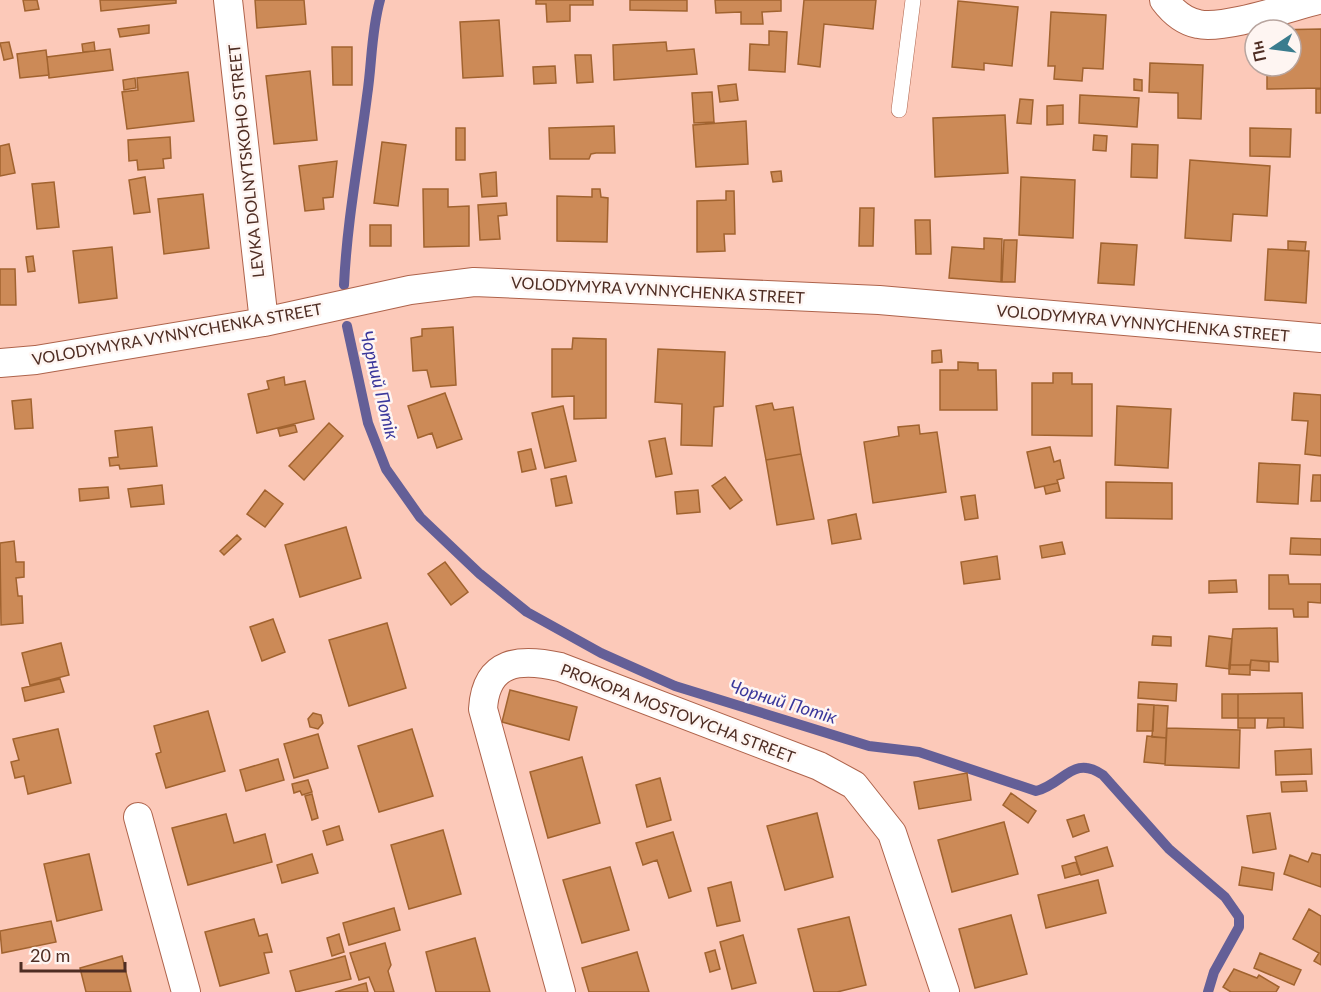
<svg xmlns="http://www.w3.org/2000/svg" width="1321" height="992" viewBox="0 0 1321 992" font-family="Lato,sans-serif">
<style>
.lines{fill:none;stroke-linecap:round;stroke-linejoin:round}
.stream{stroke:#645f97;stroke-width:10}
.building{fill:#cc8a57;stroke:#a1632f;stroke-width:1.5}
.service-casing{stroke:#ae634b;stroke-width:16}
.minor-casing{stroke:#ae634b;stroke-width:30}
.service{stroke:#fff;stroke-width:15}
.minor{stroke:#fff;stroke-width:28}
.labels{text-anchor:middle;stroke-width:5;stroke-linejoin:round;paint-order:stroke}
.street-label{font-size:16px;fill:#4e2d23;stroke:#fef5f2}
.water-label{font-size:18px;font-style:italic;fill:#3a379b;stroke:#fef5f2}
</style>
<rect width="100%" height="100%" fill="#fcc9b9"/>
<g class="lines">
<!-- stream -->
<path class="stream" d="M344 285C347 221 359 159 367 96 372 64 371 32 380 0
M347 326 368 423 386 469 420 517 480 574 527 612 601 653 675 686 869 746 919 752 1036 791C1064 784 1073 754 1103 775L1169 849 1225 897 1239 917V927L1214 972 1208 992"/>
</g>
<!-- building -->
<path class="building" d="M23 0H37L39 9 25 11Z
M100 0H176V3L101 11Z
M255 0H304L306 24 257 28Z
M536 0H593V5H570V21L547 22 546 4H536Z
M630 0H687V11L630 10Z
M715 0H781V11L762 12 763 24H741V12L716 13Z
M804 0H876L873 29 824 24 820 67 798 64Z
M958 1 1018 7 1012 66 984 63V70L952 67Z
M1051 12 1106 15 1103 69 1083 68 1082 81 1054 79 1055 66H1048Z
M499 20 503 76 463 78 460 22Z
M149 25V33L120 37 118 29Z
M1321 29V88L1267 89V66H1291V30H1267Z
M769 31 787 32 785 72 749 70 750 44 769 45Z
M9 42 13 58 4 60 0 43Z
M94 42 95 51 83 52 82 44Z
M666 42 667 51 694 49 697 74 614 80 613 45Z
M332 47H352V85H333Z
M110 49 113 70 49 78 47 57Z
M46 50 49 75 20 78 17 54Z
M575 55H591L593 82 577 83Z
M1150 63 1203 65 1201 119 1178 118V93L1149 92Z
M555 66 556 83 534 84 533 67Z
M310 71 317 140 274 144 266 76Z
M188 72 194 121 127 129 122 92 138 90 137 78Z
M135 78 136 88 124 90 123 80Z
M1134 79 1142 80V91L1134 90Z
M736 84 738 100 720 102 718 86Z
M1316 89H1321V113H1316Z
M712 92 714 122 694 123 692 93Z
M1080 95 1139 98 1137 127 1079 123Z
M1020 99 1033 100 1031 124 1017 123Z
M1063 105V124L1047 125V106Z
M1005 115 1008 173 935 177 933 118Z
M746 121 748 164 696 167 693 125Z
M614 126 615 153H596L591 154 589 159H550L549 128Z
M456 128H465V160H456Z
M1250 128 1291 129 1290 157 1250 156Z
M1094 135 1107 136 1106 151 1093 150Z
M170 137 171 158 163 159 164 168 138 170 137 160 129 161 128 140Z
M382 142 406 145 398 206 374 203Z
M9 144 15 173 0 176V146Z
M1132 144 1158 145 1157 178 1131 177Z
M1190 160 1270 166 1267 216 1233 214 1231 241 1185 238Z
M337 161 333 197 323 198 324 209 305 211 299 166Z
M781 171 782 181 773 182 771 172Z
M496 172 497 196 482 197 480 174Z
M145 177 150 212 134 214 129 180Z
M1021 177 1075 180 1073 238 1019 235Z
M54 182 59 227 37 229 32 184Z
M423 189H448V207L469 206V246L424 247Z
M592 189H600L601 197 608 198 607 242 557 241V196L592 197Z
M726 191H734L735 234H724L725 251 697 252V201L726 200Z
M203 194 209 248 164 254 158 199Z
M506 203 507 215 498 216 500 239 480 240 478 205Z
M860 208H874L873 246H859Z
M915 220H930L931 254H916Z
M370 225H391V246H370Z
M984 238 1002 239 1001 282 949 278 952 247 984 249Z
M1004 240H1017L1015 282H1002Z
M1288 241 1306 242 1305 251 1288 250Z
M1101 243 1137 245 1134 285 1098 283Z
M112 247 117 298 79 303 73 251Z
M1268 249 1309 251 1306 303 1265 300Z
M33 256 35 271 28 272 26 257Z
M0 269H15L16 305H0Z
M453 327 456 385 431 387 427 370 413 371 411 338 422 336V329Z
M573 338 606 339V418L574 419V396L552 397V349H572Z
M658 349 725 352 723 406 714 407 712 446 681 445 682 404 655 402Z
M941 350 942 362 932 363V351Z
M958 362 978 363V370H996L997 410H940V370H958Z
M1053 373H1072V384H1092V436L1032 435V383H1053Z
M284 377 285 385 305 381 314 419 257 433 248 394 269 389 267 381Z
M445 393 462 439 437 448 432 433 418 438 408 406Z
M1294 393 1321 395V456L1305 454 1308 421 1292 420Z
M31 399 33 428 15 429 12 401Z
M772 403 774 410 793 407 801 454 766 460 756 406Z
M563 406 576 461 545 468 532 413Z
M1117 406 1171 409 1168 468 1115 465Z
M329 423 343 436 304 480 289 466Z
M295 425 297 432 280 436 278 429Z
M919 425 920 434 937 432 946 492 873 503 864 442 899 436 898 427Z
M152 427 157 466 120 469 119 465 110 466 109 458 118 457 115 431Z
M665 438 672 474 656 477 649 441Z
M1050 447 1054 462 1060 460 1064 478 1057 480 1058 483 1035 488 1027 452Z
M531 449 536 469 522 472 518 452Z
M801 454 814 519 777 525 766 460Z
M1259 463 1300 465 1298 504 1257 502Z
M1313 475H1321V501H1311Z
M566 476 572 503 556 506 551 479Z
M725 477 742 500 730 509 712 486Z
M1106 482 1172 483V519L1106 518Z
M1058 483 1060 491 1046 494 1044 486Z
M162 485 164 504 131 507 128 489Z
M108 487 109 498 80 501 79 489Z
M265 490 283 504 265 527 247 514Z
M698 490 700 512 677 514 675 492Z
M975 495 978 518 965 520 961 497Z
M856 514 861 539 832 544 828 520Z
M346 527 361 578 300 597 285 545Z
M237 535 241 539 224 555 220 551Z
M1291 538 1321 539V555L1290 554Z
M14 541 16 562H24V577L16 578 18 596H22L23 623 1 625 0 543Z
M1062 542 1065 554 1042 558 1040 546Z
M997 556 1000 579 964 584 961 562Z
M445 562 468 592 451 605 428 574Z
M1269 575H1288L1289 584H1321V603L1308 602V617H1294L1293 609H1269Z
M1236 580 1237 592 1209 593V581Z
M273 619 285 652 262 661 250 627Z
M387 623 406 688 349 706 329 640Z
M1277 628 1278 662 1251 660 1250 665H1229L1233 629Z
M1153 636 1171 637V646L1152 645Z
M1209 636 1232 639 1230 669 1206 666Z
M61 643 69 675 30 685 22 653Z
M1251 660 1269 662V671L1250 670Z
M1229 665H1250V675L1229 674Z
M60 679 64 692 25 701 22 688Z
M1139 682 1177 684 1176 701 1138 698Z
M510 690 577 707 569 740 502 722Z
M1302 693 1303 728 1284 727V718H1238V694Z
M1222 694H1238V718H1222Z
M1138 704 1154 705 1153 731H1137Z
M1154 705 1168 706 1166 738 1152 737Z
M208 711 225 771 166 788 156 754 161 752 154 726Z
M313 713 321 715 323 723 318 729 310 727 308 719Z
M1238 718H1255V728H1238Z
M1268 718H1284V727L1267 728Z
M1167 728 1240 730 1239 768 1165 765Z
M58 729 71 783 28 794 24 776 15 778 11 762 19 760 13 739Z
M412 729 433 796 379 812 358 746Z
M318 734 328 768 294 778 284 744Z
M1147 736 1166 738 1165 764 1144 762Z
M1311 749 1312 774 1276 775 1275 751Z
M582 757 600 823 548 838 530 772Z
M278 759 284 780 246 791 240 770Z
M967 773 971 800 919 809 914 782Z
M660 778 671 820 647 827 636 785Z
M308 780 312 792 302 795 300 791 294 793 292 784Z
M1306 781 1307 791 1282 792 1281 782Z
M1011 793 1036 811 1028 823 1003 805Z
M312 794 318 818 312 820 305 796Z
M817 813 833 877 785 890 767 826Z
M1270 813 1276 849 1253 853 1247 816Z
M226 814 234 843 265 834 272 862 188 885 172 828Z
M1084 815 1089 831 1073 837 1067 820Z
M1004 822 1018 874 952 892 938 840Z
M339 826 343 840 327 845 323 831Z
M443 830 461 894 409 909 391 845Z
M673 832 691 891 669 898 657 860 643 865 636 843Z
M1107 847 1113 866 1081 875 1075 857Z
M1312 853 1321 855V887L1284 874 1290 855 1308 862Z
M89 854 102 910 57 921 44 864Z
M312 854 318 873 282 883 277 865Z
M1076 862 1080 874 1065 878 1062 866Z
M610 867 629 930 582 943 563 880Z
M1242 867 1274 873 1272 890 1239 885Z
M1098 880 1106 913 1046 928 1038 895Z
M731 882 740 921 717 926 708 888Z
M394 908 400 930 349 945 343 923Z
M1309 909 1321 916V965L1314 961 1319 953 1293 939Z
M1011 915 1027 974 975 988 959 929Z
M849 917 866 985 837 992H814L798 929Z
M254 919 259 936 267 934 272 952 264 953 269 973 220 986 205 932Z
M51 921 56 942 2 953 0 931Z
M339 934 344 952 332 956 327 938Z
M743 935 756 983 732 989 720 942Z
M475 938 490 992H436L426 952Z
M385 943 391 965 388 971 394 992H375L369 977 359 980 350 953Z
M715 950 720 969 710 972 705 953Z
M637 952 649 992H589L582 968Z
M1260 953 1301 970 1294 985 1254 968Z
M122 956 131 992H86L80 968Z
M345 956 351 979 296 992 290 971Z
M1234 969 1257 978 1259 975 1279 987 1276 992H1231L1223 987Z
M366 983 368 992H335Z"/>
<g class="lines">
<!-- service casing -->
<g class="service-casing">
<path id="service" d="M899 110 913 0"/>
</g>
<!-- minor casing -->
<g class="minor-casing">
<path id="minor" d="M228 0 264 322
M1164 0C1173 12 1183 21 1198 24 1223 30 1290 7 1318 0
M0 363 36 360 264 322 410 290 474 282 879 300 1321 338
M138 817 186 992
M561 992 483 709C486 660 520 658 560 667L819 766 854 785 892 833 945 992"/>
</g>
<!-- service -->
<use href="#service" class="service"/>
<!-- minor -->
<use href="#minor" class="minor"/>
</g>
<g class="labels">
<!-- street labels -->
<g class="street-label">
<text transform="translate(246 161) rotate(-96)" y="6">LEVKA DOLNYTSKOHO STREET</text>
<text transform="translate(658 290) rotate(3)" y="6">VOLODYMYRA VYNNYCHENKA STREET</text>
<text transform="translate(1143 323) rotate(5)" y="6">VOLODYMYRA VYNNYCHENKA STREET</text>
<text transform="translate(177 334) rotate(-10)" y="6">VOLODYMYRA VYNNYCHENKA STREET</text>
<text transform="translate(678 713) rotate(21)" y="6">PROKOPA MOSTOVYCHA STREET</text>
</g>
<!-- water labels -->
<g class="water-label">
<text transform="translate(379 385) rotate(76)" y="6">Чорний Потік</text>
<text transform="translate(783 702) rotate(17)" y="6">Чорний Потік</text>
</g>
</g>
<!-- north arrow -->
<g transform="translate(1273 48) rotate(257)"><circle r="28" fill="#fef5f2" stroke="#b8a59f" stroke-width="1.5"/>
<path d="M0-4.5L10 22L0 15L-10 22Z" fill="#3a7c8e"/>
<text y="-9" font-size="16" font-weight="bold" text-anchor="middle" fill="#4e2d23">Пн</text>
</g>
<!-- scale -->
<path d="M21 962v9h104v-9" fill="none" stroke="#4e2d23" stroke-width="3"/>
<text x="30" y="962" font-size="18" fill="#4e2d23" stroke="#fef5f2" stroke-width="4.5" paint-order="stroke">20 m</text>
</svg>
